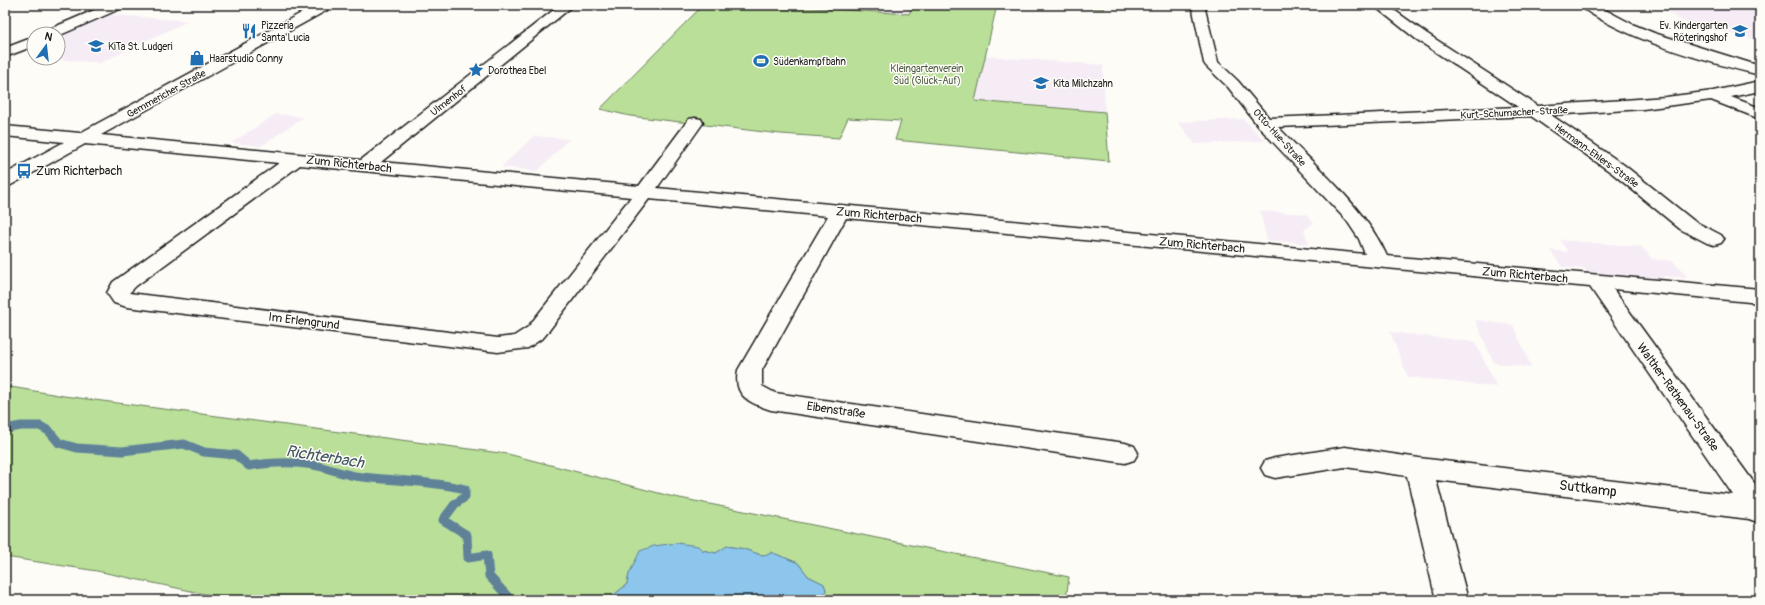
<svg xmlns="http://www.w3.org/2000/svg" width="1765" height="605" viewBox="0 0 1765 605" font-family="Pangolin,sans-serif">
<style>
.built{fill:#f6ecf6}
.green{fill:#b9df99;stroke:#6a7e5a}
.water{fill:#8dc6ec;stroke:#608299}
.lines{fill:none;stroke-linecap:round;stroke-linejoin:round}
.stream{stroke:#608299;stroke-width:9}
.minor-casing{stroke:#1c1c1c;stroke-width:3}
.minor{fill:#fdfcf7;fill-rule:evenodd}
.labels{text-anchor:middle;stroke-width:3;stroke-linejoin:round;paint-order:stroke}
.far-poi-label{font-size:10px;fill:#1c1c1c;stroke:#fdfcf7;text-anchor:start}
.far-park-label{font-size:10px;fill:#536048;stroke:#fdfcf7}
.far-street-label{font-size:10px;fill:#1c1c1c;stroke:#fdfcf7}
.street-label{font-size:12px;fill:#1c1c1c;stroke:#fdfcf7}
.poi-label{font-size:12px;fill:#1c1c1c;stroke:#fdfcf7;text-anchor:start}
.near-street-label{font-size:14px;fill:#1c1c1c;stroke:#fdfcf7}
.near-water-label{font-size:16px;font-style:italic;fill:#445865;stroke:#fdfcf7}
</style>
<rect width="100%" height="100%" fill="#fdfcf7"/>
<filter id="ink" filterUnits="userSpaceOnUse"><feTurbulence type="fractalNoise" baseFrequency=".025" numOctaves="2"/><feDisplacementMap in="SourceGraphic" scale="8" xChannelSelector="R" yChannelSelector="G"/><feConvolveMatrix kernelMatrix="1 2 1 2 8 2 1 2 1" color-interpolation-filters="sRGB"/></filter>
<g filter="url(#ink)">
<!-- built -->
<path class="built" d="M776 5H913L909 14Z
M1657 5H1755L1760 11V41L1682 21Z
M105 14 188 21 100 63 45 58H58V35Z
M985 56 1103 65 1105 112 975 101Z
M276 114 304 117 261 146 231 143Z
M1244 119 1265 141 1195 144 1178 122Z
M534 136 569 139 538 171 501 167Z
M1260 211 1306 214 1314 223 1304 230 1309 244 1267 240Z
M1560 240 1642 247 1652 259 1673 261 1688 278 1663 276 1665 279 1587 272 1585 269 1562 267 1550 250 1568 252Z
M1475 320 1513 325 1532 368 1494 363Z
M1390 332 1475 342 1497 387 1408 377Z"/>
<!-- green -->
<path class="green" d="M703 5H771L909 14 913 5H997L975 101 1105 112 1109 161 895 140 901 121 848 118 839 138 781 134 630 116 600 109Z
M1032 5H1104V9Z
M5 386 64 396 508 454 670 496 1069 577 1066 600H826L823 597 826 590 824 584 808 576 798 563 778 555H761L744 549 728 546 716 553 702 550 629 574 627 584 608 600H233L97 571 5 557Z"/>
<!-- water -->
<path class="water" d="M677 543 698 546 702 550 716 553 727 546 744 549 761 555 770 554 771 552 798 563 808 576 824 584 826 590 823 597 826 600H608L627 584 629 574 640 551 654 546Z"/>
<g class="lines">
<!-- stream -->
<path class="stream" d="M5 429 21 426H40L49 431 59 443 77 448 122 451 184 444 204 452 236 455 249 466C273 462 298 461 322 467 333 470 344 474 355 476 392 481 429 480 465 489V497L455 504 443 520 467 535 468 558 487 555 489 576 511 600"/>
<!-- minor casing -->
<g class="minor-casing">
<path id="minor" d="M106 5H123L122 8 58 36V34H43L45 31Z
M316 5H332L331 8 101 135 361 160 560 5H574L381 162 639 186 689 119 695 118 701 119 703 123 657 188 1365 254 1359 239 1347 221 1259 127 1228 87 1206 66 1204 63 1192 5H1204L1218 62 1238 81 1269 118 1518 107 1416 39 1373 5H1387L1426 33 1538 106 1666 97 1713 91 1760 81V91L1731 97 1760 108V119L1711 100 1643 109 1551 115 1624 165 1694 221 1721 235 1724 239 1721 243 1714 245 1707 243 1680 229 1612 173 1531 116 1278 127C1315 166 1365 207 1387 256L1760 289V303L1613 289 1760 491V523L1749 519 1436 480 1468 600H1436L1407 476 1345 467 1275 478 1265 475 1261 468 1265 461 1275 458 1345 447 1419 458 1733 495 1590 287 846 218 762 370V386L775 393 1125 443 1134 446 1138 453 1134 460 1125 463 771 410C749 403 733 396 738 370L828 216 649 199 544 337 528 348 498 352 127 307 114 303 107 293 113 282 279 163 85 144 11 185 5 186V174L64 142 5 136V126L80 133ZM300 165 631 197 528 327 514 336 498 338 129 293 136 286Z
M1581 5H1596L1632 24 1654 33 1760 66V75C1707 62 1642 44 1595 16 1590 13 1584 10 1581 5Z
M34 37V46L5 57V48Z"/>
</g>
<!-- minor -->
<use href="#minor" class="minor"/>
</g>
</g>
<!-- icons -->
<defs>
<g id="restaurant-bare" transform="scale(1.2)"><path d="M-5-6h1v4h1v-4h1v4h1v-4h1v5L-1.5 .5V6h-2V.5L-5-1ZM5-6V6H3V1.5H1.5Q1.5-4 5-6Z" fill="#1f6fb2" stroke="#fdfcf7" stroke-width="2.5" paint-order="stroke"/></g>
<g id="school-bare" transform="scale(1.2)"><path d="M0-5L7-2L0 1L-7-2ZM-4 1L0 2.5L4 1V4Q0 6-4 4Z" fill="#1f6fb2" stroke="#fdfcf7" stroke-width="2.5" paint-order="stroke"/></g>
<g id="shop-bare" transform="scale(1.2)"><path d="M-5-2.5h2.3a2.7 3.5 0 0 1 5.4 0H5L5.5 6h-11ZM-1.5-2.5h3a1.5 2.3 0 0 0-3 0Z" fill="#1f6fb2" stroke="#fdfcf7" stroke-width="2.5" paint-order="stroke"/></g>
<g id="stadium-bare" transform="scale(1.2)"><path d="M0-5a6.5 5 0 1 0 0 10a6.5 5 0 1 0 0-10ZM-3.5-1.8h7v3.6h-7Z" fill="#1f6fb2" stroke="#fdfcf7" stroke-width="2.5" paint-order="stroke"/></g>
<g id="sight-bare" transform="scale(1.2)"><path d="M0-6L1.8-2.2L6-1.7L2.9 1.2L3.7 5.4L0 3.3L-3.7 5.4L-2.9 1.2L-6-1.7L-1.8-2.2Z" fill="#1f6fb2" stroke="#fdfcf7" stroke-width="2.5" paint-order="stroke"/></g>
<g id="bus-bare" transform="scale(1.2)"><path d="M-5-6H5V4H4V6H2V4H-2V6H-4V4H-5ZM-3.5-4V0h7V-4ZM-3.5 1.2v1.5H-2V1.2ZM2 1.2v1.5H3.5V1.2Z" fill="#1f6fb2" stroke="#fdfcf7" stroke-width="2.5" paint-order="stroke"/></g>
</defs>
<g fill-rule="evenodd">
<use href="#restaurant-bare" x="249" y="31"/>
<use href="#school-bare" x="1740" y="31"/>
<use href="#school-bare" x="96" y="46"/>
<use href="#shop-bare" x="197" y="58"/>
<use href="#stadium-bare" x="761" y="61"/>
<use href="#sight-bare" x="476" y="70"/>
<use href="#school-bare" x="1041" y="83"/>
<use href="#bus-bare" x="24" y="171"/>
</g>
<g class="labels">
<!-- far-poi labels -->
<g class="far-poi-label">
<text x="261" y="29">Pizzeria<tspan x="261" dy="12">Santa Lucia</tspan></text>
<text x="1728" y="29" text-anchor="end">Ev. Kindergarten<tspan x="1728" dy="12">Röteringshof</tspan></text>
<text x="108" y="50">KiTa St. Ludgeri</text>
<text x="209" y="62">Haarstudio Conny</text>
<text x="773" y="65">Südenkampfbahn</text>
<text x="488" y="74">Dorothea Ebel</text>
<text x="1053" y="87">Kita Milchzahn</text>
</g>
<!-- far-park labels -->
<g class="far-park-label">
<text x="927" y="72">Kleingartenverein<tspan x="927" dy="12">Süd (Glück-Auf)</tspan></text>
</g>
<!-- far-street labels -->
<g class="far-street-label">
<text transform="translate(166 93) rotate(-29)" y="4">Gemmericher Straße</text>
<text transform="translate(448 100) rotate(-38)" y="4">Ulmenhof</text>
<text transform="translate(1514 112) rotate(-3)" y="4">Kurt-Schumacher-Straße</text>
<text transform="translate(1280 137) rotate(48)" y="4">Otto-Hue-Straße</text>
<text transform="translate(1597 155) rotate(36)" y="4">Hermann-Ehlers-Straße</text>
</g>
<!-- street labels -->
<g class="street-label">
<text transform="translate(349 164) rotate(6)" y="4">Zum Richterbach</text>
<text transform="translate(879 215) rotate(5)" y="4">Zum Richterbach</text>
<text transform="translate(1202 245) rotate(5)" y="4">Zum Richterbach</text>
<text transform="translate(1525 275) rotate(5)" y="4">Zum Richterbach</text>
<text transform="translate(304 321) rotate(7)" y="4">Im Erlengrund</text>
<text transform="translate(1678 397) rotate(54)" y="4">Walther-Rathenau-Straße</text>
<text transform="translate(836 410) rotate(8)" y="4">Eibenstraße</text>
</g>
<!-- poi labels -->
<g class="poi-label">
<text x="36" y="175">Zum Richterbach</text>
</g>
<!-- near-street labels -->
<g class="near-street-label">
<text transform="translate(1588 488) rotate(7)" y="5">Suttkamp</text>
</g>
<!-- near-water labels -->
<g class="near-water-label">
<text transform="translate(325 456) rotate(9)" y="6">Richterbach</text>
</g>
</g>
<!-- margin -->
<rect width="1765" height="605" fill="none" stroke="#fdfcf7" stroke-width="20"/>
<rect x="10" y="10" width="1745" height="585" fill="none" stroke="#1c1c1c" stroke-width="1.5" filter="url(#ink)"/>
<!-- north arrow -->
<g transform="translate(46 46) rotate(15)"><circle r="19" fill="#fdfcf7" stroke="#a3a29f"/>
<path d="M0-3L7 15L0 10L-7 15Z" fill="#1f6fb2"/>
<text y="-6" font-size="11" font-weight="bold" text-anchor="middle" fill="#1c1c1c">N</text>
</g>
</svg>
